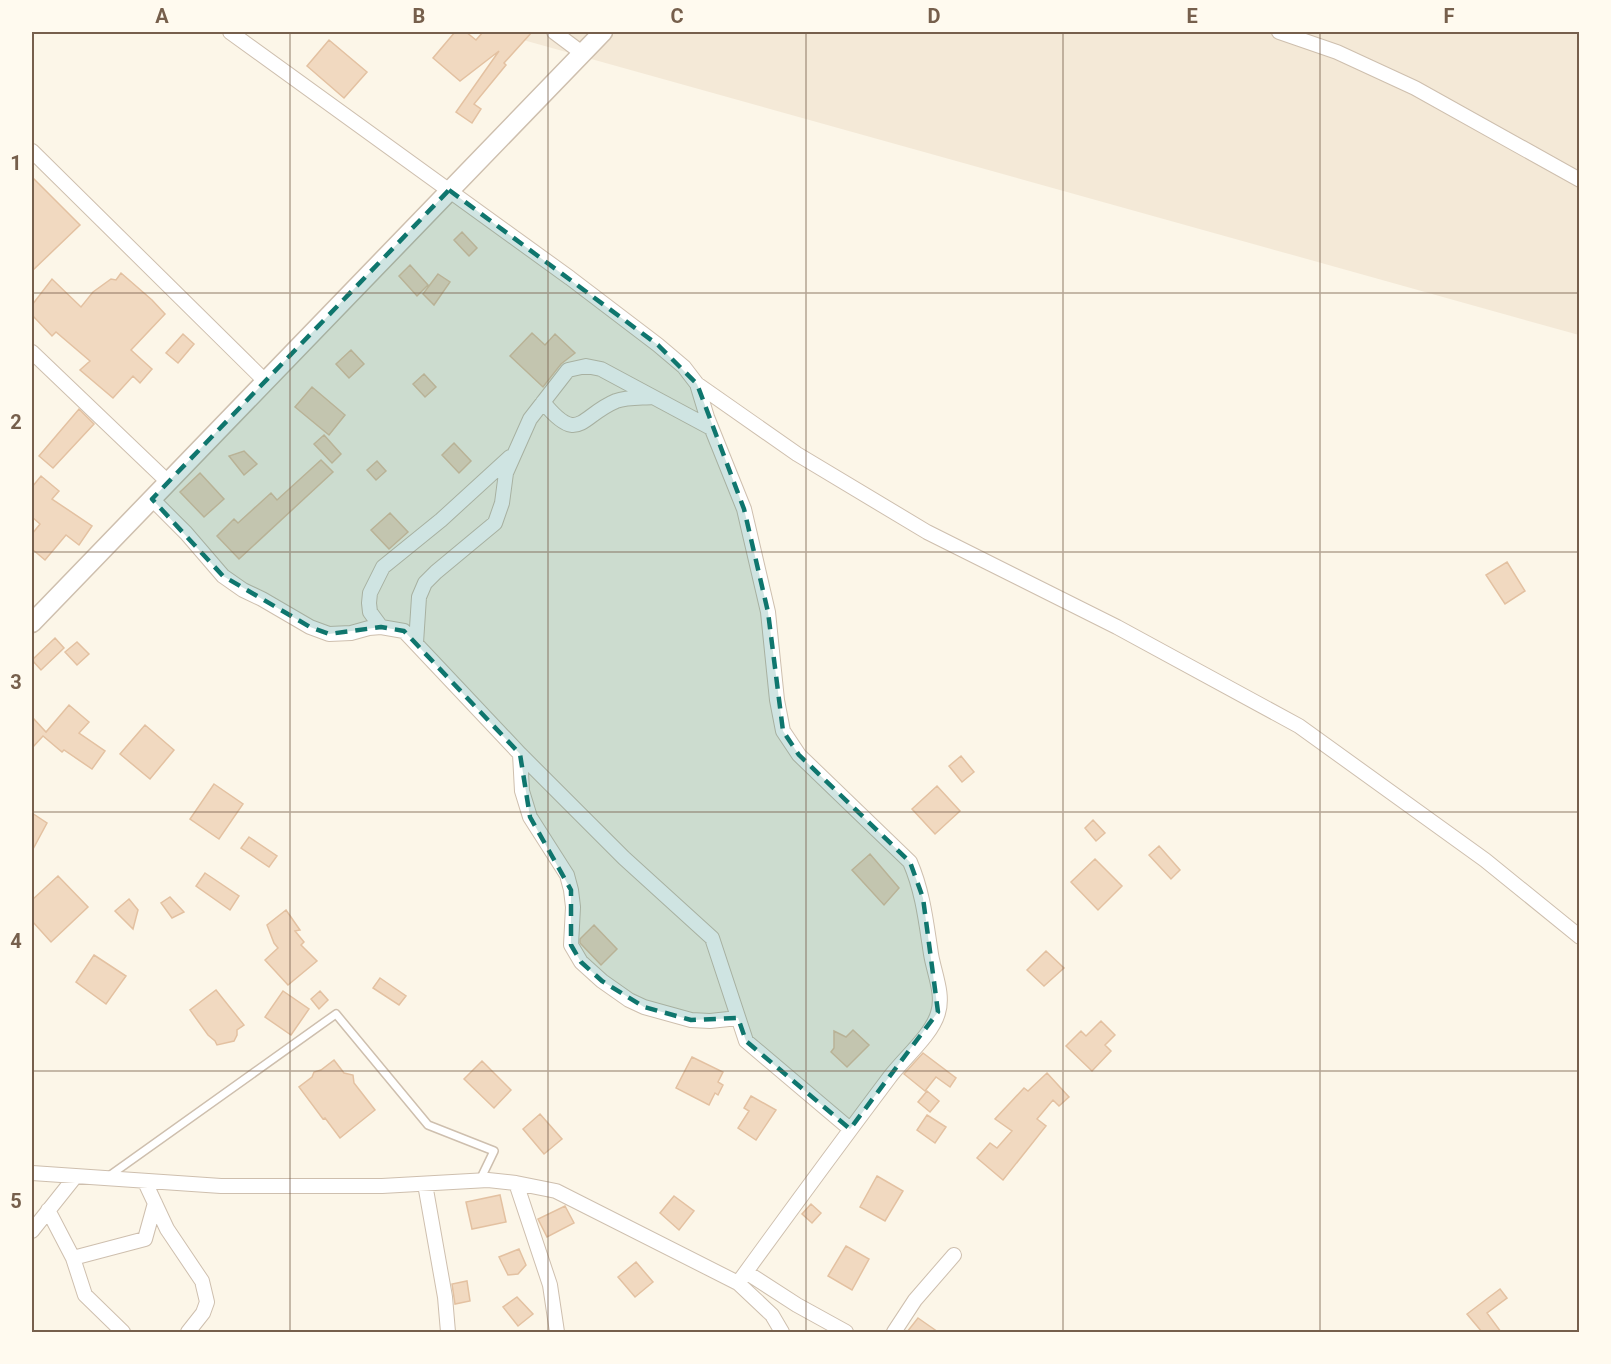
<svg xmlns="http://www.w3.org/2000/svg" width="1611" height="1364" viewBox="0 0 1611 1364" font-family="Roboto,sans-serif">
<style>
.residential{fill:#f4e9d7}
.building{fill:#f1d9c0;stroke:#e3c1a1;stroke-width:1.5}
.lines{fill:none;stroke-linecap:round;stroke-linejoin:round}
.service-casing{stroke:#cebfae;stroke-width:10}
.minor-casing{stroke:#cebfae;stroke-width:16}
.tertiary-casing{stroke:#cebfae;stroke-width:21}
.service{stroke:#fff;stroke-width:7}
.minor{stroke:#fff;stroke-width:14}
.tertiary{stroke:#fff;stroke-width:18}
.marked{fill:#0f766e;fill-opacity:0.2;stroke:#0f766e;stroke-width:4.5;stroke-dasharray:12 8;stroke-linejoin:round}
.grid{fill:none;stroke:#765f4c;stroke-width:1.5;stroke-opacity:0.55}
.neatline{fill:none;stroke:#765f4c;stroke-width:2}
.grid-label{font-size:20px;text-anchor:middle;font-weight:bold;fill:#765f4c}
</style>
<rect width="100%" height="100%" fill="#fcf6e8"/>
<!-- residential -->
<path class="residential" d="M495 32H1579V335Z"/>
<!-- building -->
<path class="building" d="M455 32H466L476 40 483 32H532L504 63 506 65 474 104 481 109 472 123 456 112 499 51 460 81 433 58Z
M329 40 367 72 344 98 307 66Z
M32 177 80 225 32 271Z
M462 232 477 248 469 256 454 240Z
M410 265 428 285 417 296 399 276Z
M121 273 152 300 165 314 131 350 152 369 140 383 133 376 113 398 80 370 90 361 56 332 52 336 32 315V305L52 279 81 307 93 292 111 279 116 280Z
M438 274 450 282 434 305 423 294Z
M532 333 545 345 555 334 575 353 561 364 543 387 510 356Z
M183 334 194 344 178 363 166 353Z
M351 350 364 364 349 378 336 364Z
M424 374 436 387 425 397 413 384Z
M312 387 345 415 329 435 295 407Z
M79 409 94 424 53 468 39 456Z
M324 435 341 454 332 463 314 444Z
M454 443 471 461 459 473 442 455Z
M244 451 257 464 244 475 229 456Z
M321 460 333 472 239 559 217 536 234 519 238 523 271 493 277 500Z
M377 461 386 471 376 480 367 470Z
M200 473 224 499 204 517 180 492Z
M41 476 59 491 52 499 92 526 79 545 66 535 45 560 32 549V534L40 524 32 517V487Z
M390 513 408 532 389 549 371 530Z
M1507 562 1525 591 1505 604 1486 575Z
M55 638 64 648 41 670 32 660Z
M77 642 89 654 77 665 65 652Z
M69 705 89 722 79 733 105 751 92 769 64 750 62 752 43 736 32 748V717L46 732Z
M145 725 174 750 150 779 120 754Z
M961 756 974 772 962 782 949 766Z
M214 784 243 804 219 839 190 819Z
M937 786 960 811 935 834 912 809Z
M32 813 47 823 32 851Z
M1093 820 1105 833 1096 841 1085 828Z
M249 837 277 856 269 867 241 848Z
M1159 846 1180 870 1171 879 1149 855Z
M870 854 899 888 884 905 852 870Z
M1095 859 1122 886 1098 910 1071 882Z
M205 873 239 896 230 910 196 886Z
M58 876 88 907 51 942 32 921V900Z
M170 897 184 912 172 918 161 903Z
M129 899 138 910 133 929 115 911Z
M286 910 300 930 295 931 304 942 301 945 317 961 288 985 265 960 278 948 274 943 267 925Z
M594 925 617 949 601 965 580 943V939Z
M1046 951 1064 968 1044 986 1027 970Z
M94 955 126 976 106 1004 76 982Z
M380 978 406 996 399 1005 373 988Z
M216 990 244 1025 237 1030V1035L234 1041 217 1045 215 1041 208 1035 190 1010Z
M283 991 309 1009 291 1035 265 1017Z
M320 991 328 1000 319 1009 311 999Z
M1101 1021 1115 1035 1105 1045 1111 1051 1092 1071 1066 1046 1081 1031 1086 1036Z
M853 1030 869 1045 847 1067 831 1052 834 1048V1031L846 1037Z
M923 1053 956 1078 950 1087 936 1077 925 1091 904 1074Z
M692 1057 723 1072 718 1082 723 1085 718 1095 715 1093 709 1105 676 1088Z
M334 1060 344 1073 353 1075 354 1083 375 1110 340 1138 325 1118 323 1119 299 1087 312 1077 314 1072 321 1070Z
M482 1061 511 1090 494 1108 464 1079Z
M1047 1073 1069 1097 1059 1106 1053 1100 1037 1119 1046 1126 1003 1180 977 1158 990 1143 997 1148 1012 1131 995 1119 1024 1088 1028 1091Z
M927 1091 939 1101 930 1112 918 1102Z
M751 1096 776 1110 756 1140 738 1128 749 1111 744 1108Z
M540 1114 562 1139 544 1154 523 1129Z
M927 1115 946 1127 935 1143 917 1130Z
M877 1176 903 1191 885 1221 860 1207Z
M500 1195 506 1222 472 1229 466 1202Z
M674 1196 694 1211 679 1230 660 1213Z
M811 1204 821 1213 812 1223 802 1214Z
M565 1206 574 1223 547 1237 538 1219Z
M846 1246 869 1259 852 1290 828 1276Z
M519 1249 526 1265 518 1274 508 1275 499 1257Z
M636 1262 653 1282 635 1297 618 1277Z
M467 1281 470 1301 455 1304 452 1284Z
M1500 1289 1507 1298 1487 1313 1501 1332H1482L1467 1314Z
M517 1297 533 1314 518 1326 503 1307Z
M918 1318 938 1332H907Z"/>
<g class="lines">
<!-- service casing -->
<g class="service-casing">
<path id="service" d="M109 1176 336 1014 428 1125 494 1151 480 1180"/>
</g>
<!-- minor casing -->
<g class="minor-casing">
<path id="minor" d="M230 32 570 278 658 345 684 367 697 384 707 417 744 509 768 612 777 700 783 731 799 755 910 862C923 892 926 922 931 954 934 973 944 994 938 1013 932 1035 903 1059 889 1078 838 1146 788 1214 738 1283
M554 32 582 53
M1279 32 1337 52 1415 88 1580 180
M32 151 265 381
M32 352 168 482
M697 384 797 454 927 532 1117 627 1299 726 1485 860 1580 937
M543 402C579 446 580 416 616 401 627 397 642 398 653 397
M152 499 186 533 223 576 243 590 262 599 310 627 329 634 351 633 369 628 381 627 404 631 520 754 624 858 712 938 746 1041 850 1129
M381 627 370 612 369 603 370 593 383 567 441 520 510 457
M416 643 419 597 425 583 436 572 495 523 502 503 506 473 530 419 568 370 586 366 601 369 711 428
M520 754 522 791 530 817 567 875 571 890 573 907 571 945 581 962 602 981 629 1000 644 1007 691 1020 710 1021 738 1018
M32 1173 221 1186H382L488 1180 516 1183 556 1191 738 1283 772 1315 782 1332
M145 1182 167 1229 202 1281 207 1302 203 1313 188 1332
M516 1183 550 1285 557 1332
M425 1184 445 1297 448 1332
M48 1210 73 1258 145 1239 155 1203
M32 1231 75 1177
M73 1258 85 1295 123 1332
M746 1272 797 1305 846 1332
M894 1332 915 1300 954 1255"/>
</g>
<!-- tertiary casing -->
<g class="tertiary-casing">
<path id="tertiary" d="M32 623 603 32"/>
</g>
<!-- service -->
<use href="#service" class="service"/>
<!-- minor -->
<use href="#minor" class="minor"/>
<!-- tertiary -->
<use href="#tertiary" class="tertiary"/>
</g>
<!-- marked area -->
<path class="marked" d="M449 190 658 345 697 384 744 509 768 612 783 731 799 755 910 862 923 898 938 1012 850 1129 746 1041 738 1018 691 1020 644 1007 602 981 581 962 571 945V890L530 817 520 754 404 631 381 627 329 634 310 627 223 576 152 499Z"/>
<!-- grid -->
<path class="grid" d="M290 32V1332M548 32V1332M806 32V1332M1063 32V1332M1320 32V1332M32 293H1580M32 552H1580M32 812H1580M32 1071H1580"/>
<!-- border -->
<rect width="1611" height="1364" fill="none" stroke="#fffaef" stroke-width="66"/>
<rect x="33" y="33" width="1545" height="1298" class="neatline"/>
<g class="grid-label">
<text x="162" y="23">A</text>
<text x="419" y="23">B</text>
<text x="677" y="23">C</text>
<text x="934" y="23">D</text>
<text x="1192" y="23">E</text>
<text x="1449" y="23">F</text>
<text x="16" y="170">1</text>
<text x="16" y="429">2</text>
<text x="16" y="689">3</text>
<text x="16" y="948">4</text>
<text x="16" y="1208">5</text>
</g>
</svg>
